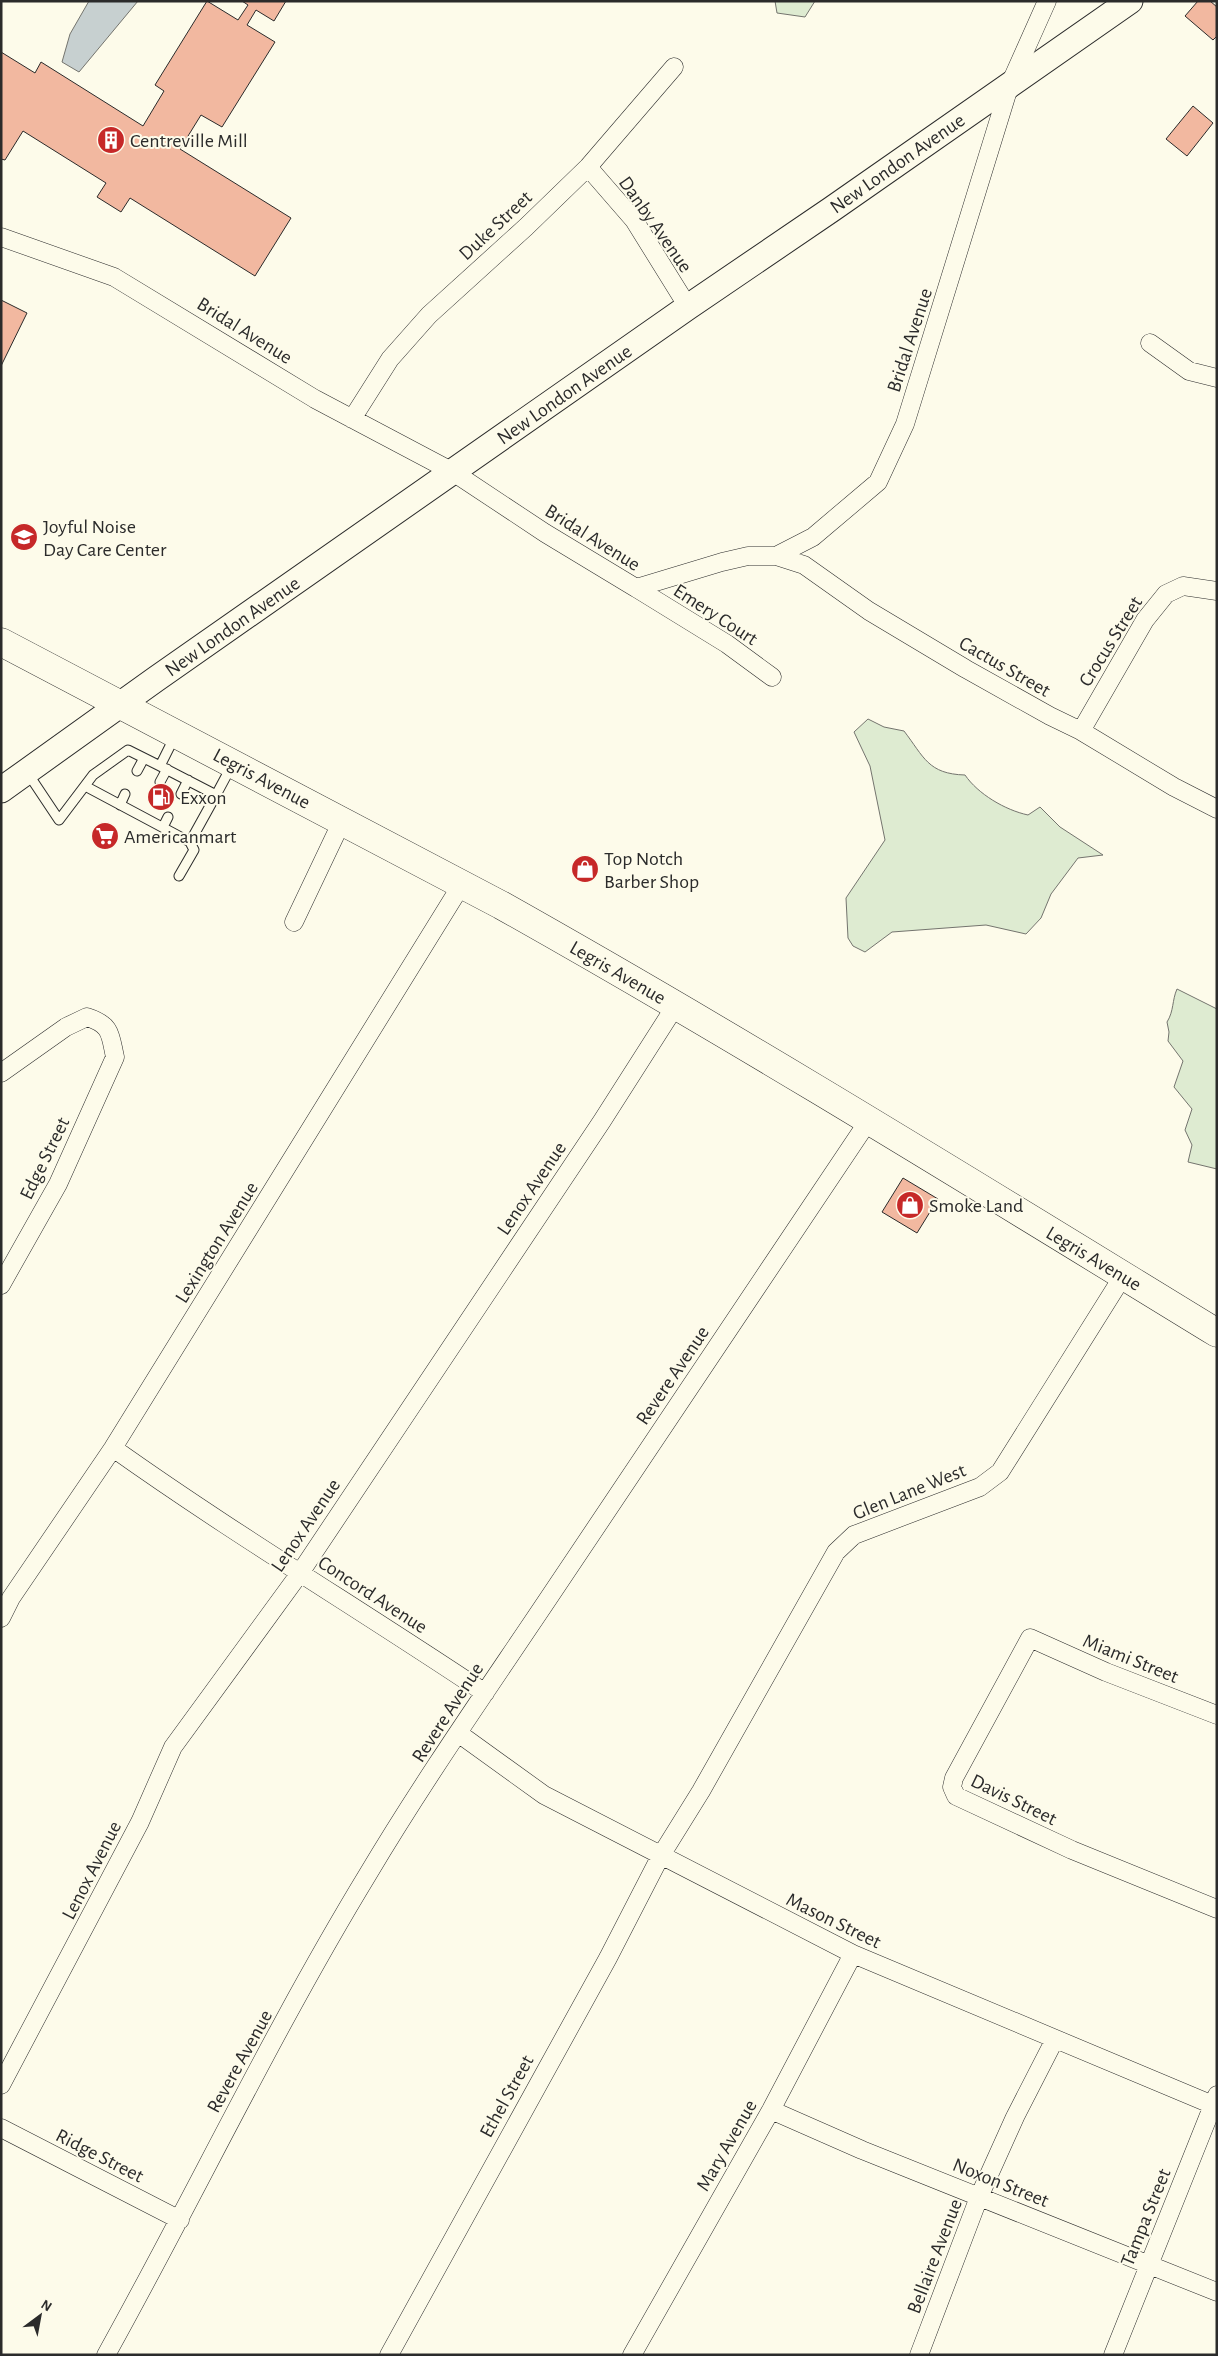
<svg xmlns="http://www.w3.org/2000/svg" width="1218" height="2356" viewBox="0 0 1218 2356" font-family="'Alegreya Sans',sans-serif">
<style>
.green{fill:#deebd1;stroke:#74746e}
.water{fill:#c7d0d0;stroke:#74746e}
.building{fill:#f2b8a0;stroke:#2b2b2b}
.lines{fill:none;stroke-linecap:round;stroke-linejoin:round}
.lane-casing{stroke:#2b2b2b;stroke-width:11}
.street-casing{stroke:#2b2b2b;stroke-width:19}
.secondary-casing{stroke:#2b2b2b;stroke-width:27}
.primary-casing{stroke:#2b2b2b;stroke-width:29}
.lane{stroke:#fdfbea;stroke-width:9}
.street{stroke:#fdfbea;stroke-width:18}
.secondary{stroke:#fdfbea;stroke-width:25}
.primary{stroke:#fdfbea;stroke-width:28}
.labels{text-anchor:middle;stroke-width:4;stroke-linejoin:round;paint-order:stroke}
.poi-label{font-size:20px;fill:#2b2b2b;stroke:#fdfbea;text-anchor:start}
.street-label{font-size:20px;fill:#2b2b2b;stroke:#fdfbea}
</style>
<rect width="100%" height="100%" fill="#fdfbea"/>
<!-- green -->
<path class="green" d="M775 1H815L805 17 777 13Z
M868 719 884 727 904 731C924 757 928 774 965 775 978 794 1005 810 1028 815L1040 807 1060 827 1103 855 1078 858 1051 894 1041 918 1026 934 986 925 892 932 865 952 853 946 848 938 846 898 885 840 870 766 854 732Z
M1177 989 1217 1009V1169L1188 1162 1192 1145 1185 1130 1192 1109 1174 1087 1183 1061 1168 1041 1169 1032 1167 1022C1174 1011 1172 1000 1177 989Z"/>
<!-- water -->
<path class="water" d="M89 1H138L79 72 62 62 70 34Z"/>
<!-- building -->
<path class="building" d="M207 1 238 20 248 5 242 1H286L274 21 256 10 247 25 275 42 222 127 201 115 180 149 291 218 255 276 130 198 121 212 97 197 106 183 23 131 5 160 1 159V52L35 73 41 62 143 126 164 91 155 85Z
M1198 1H1210L1217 7V36L1213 40 1185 16Z
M1193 106 1213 123 1187 156 1166 139Z
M1 300 27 313 1 366Z
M903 1178 938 1199 917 1233 882 1212Z"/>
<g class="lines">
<!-- lane casing -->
<g class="lane-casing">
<path id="lane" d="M160 766 216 795 231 767
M137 771 144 758
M27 772 59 820 93 775 128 750 160 766 175 736
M160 782 167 769
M85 786 190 842 216 795
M181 794 188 780
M120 805 125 794
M163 827 168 817
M179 876 194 850 190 842"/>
</g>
<!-- street casing -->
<g class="street-casing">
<path id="street" d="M588 167 634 220 688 307
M1 237 114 277 315 399 453 472 545 533 636 588 722 562 748 556H776L813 537 878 482 905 424 1010 84 1047 1
M1150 343 1189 371 1217 378
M352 419 390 359 429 315 526 227 588 167 674 67
M776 556 804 565 869 611 966 669 1050 716 1081 731 1174 787 1217 809
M636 588 727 644 772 677
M1081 731 1145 620 1166 594 1183 586 1217 591
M294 922 342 821
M1 1073 66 1027 87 1017C112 1025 110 1035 115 1057L58 1184 1 1285
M113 1448C234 1534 361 1610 485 1693
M1 1618 11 1598 113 1448 462 884
M1217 1715 1106 1672 1030 1638 954 1778 952 1787 956 1796 1072 1850 1217 1909
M458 1733 544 1795 853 1954 1213 2105
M1 2085 140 1822 173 1747 300 1573 602 1121 676 1005
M771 2110 862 2150 1217 2292
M1 2128 180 2220
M106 2355C195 2195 273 2030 368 1874 424 1780 487 1690 548 1599 654 1439 762 1280 869 1120
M389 2355 608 1958 660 1857 701 1791 836 1552 854 1535 980 1487 1000 1472 1123 1276
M632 2355 771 2110 853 1954
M919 2355 979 2197 1015 2117 1055 2039
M1113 2355 1217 2095"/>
</g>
<!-- secondary casing -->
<g class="secondary-casing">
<path id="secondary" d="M1 790 156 679 688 307 832 209 1130 1"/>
</g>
<!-- primary casing -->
<g class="primary-casing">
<path id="primary" d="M1 642 501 905C743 1041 980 1188 1217 1333"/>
</g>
<!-- lane -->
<use href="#lane" class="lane"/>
<!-- street -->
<use href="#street" class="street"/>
<!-- secondary -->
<use href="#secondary" class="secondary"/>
<!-- primary -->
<use href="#primary" class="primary"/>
</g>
<!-- icons -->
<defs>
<g id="building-disc" transform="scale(1.4375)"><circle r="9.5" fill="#c62828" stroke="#fdfbea"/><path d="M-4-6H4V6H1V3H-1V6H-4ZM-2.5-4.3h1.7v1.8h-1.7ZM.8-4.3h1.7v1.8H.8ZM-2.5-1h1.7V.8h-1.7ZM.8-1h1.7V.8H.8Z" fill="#fff"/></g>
<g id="school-disc" transform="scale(1.4375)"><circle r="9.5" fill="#c62828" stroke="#fdfbea"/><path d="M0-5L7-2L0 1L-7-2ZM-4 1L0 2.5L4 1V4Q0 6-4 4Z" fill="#fff"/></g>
<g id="fuel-disc" transform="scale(1.4375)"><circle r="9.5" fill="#c62828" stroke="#fdfbea"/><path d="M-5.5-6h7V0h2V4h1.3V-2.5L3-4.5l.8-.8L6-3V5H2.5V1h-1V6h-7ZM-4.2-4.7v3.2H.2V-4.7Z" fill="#fff"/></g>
<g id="supermarket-disc" transform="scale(1.4375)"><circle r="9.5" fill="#c62828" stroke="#fdfbea"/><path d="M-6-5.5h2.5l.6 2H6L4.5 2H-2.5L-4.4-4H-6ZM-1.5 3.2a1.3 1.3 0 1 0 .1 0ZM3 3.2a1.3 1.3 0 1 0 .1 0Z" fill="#fff"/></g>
<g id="shop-disc" transform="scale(1.4375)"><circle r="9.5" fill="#c62828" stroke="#fdfbea"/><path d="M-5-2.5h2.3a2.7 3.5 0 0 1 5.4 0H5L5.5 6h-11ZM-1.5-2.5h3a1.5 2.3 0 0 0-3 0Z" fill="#fff"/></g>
</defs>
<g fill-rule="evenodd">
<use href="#building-disc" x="111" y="140"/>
<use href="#school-disc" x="24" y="537"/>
<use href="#fuel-disc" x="161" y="797"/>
<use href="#supermarket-disc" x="105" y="836"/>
<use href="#shop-disc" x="585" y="869"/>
<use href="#shop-disc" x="910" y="1205"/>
</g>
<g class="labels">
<!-- poi labels -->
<g class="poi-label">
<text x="130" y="147">Centreville Mill</text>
<text x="43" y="533">Joyful Noise<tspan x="43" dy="23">Day Care Center</tspan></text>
<text x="180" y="804">Exxon</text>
<text x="124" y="843">Americanmart</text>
<text x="604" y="865">Top Notch<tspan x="604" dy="23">Barber Shop</tspan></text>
<text x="929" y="1212">Smoke Land</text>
</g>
<!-- street labels -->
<g class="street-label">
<text transform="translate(897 163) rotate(-35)" y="7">New London Avenue</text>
<text transform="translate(656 224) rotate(55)" y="7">Danby Avenue</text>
<text transform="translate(495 225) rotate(-43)" y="7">Duke Street</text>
<text transform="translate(245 330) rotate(32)" y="7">Bridal Avenue</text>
<text transform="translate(909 340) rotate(-72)" y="7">Bridal Avenue</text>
<text transform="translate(564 394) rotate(-35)" y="7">New London Avenue</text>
<text transform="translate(593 537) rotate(32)" y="7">Bridal Avenue</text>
<text transform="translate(716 614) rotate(33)" y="7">Emery Court</text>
<text transform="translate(232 626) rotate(-35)" y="7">New London Avenue</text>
<text transform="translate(1110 641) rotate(-58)" y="7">Crocus Street</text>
<text transform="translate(1005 666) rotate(30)" y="7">Cactus Street</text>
<text transform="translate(262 778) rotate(28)" y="7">Legris Avenue</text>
<text transform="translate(618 972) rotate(30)" y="7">Legris Avenue</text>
<text transform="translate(44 1158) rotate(-64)" y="7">Edge Street</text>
<text transform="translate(531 1188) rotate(-56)" y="7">Lenox Avenue</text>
<text transform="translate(216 1242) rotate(-58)" y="7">Lexington Avenue</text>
<text transform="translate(1094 1258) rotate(31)" y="7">Legris Avenue</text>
<text transform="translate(672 1375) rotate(-56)" y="7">Revere Avenue</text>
<text transform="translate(909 1491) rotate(-22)" y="7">Glen Lane West</text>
<text transform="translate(305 1525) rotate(-56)" y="7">Lenox Avenue</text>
<text transform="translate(373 1594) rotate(33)" y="7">Concord Avenue</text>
<text transform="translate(1131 1658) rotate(22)" y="7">Miami Street</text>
<text transform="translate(447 1712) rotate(-57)" y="7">Revere Avenue</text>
<text transform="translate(1014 1799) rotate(26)" y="7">Davis Street</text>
<text transform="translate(91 1870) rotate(-63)" y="7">Lenox Avenue</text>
<text transform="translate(834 1920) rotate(26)" y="7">Mason Street</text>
<text transform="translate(239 2061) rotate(-61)" y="7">Revere Avenue</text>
<text transform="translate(506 2096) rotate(-61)" y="7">Ethel Street</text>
<text transform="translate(726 2145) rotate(-60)" y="7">Mary Avenue</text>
<text transform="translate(100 2155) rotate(27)" y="7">Ridge Street</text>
<text transform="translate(1001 2182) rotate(22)" y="7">Noxon Street</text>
<text transform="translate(1145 2217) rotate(-68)" y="7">Tampa Street</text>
<text transform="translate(934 2256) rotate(-69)" y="7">Bellaire Avenue</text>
</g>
</g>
<!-- border -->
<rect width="1218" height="2356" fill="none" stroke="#2b2b2b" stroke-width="5"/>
<!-- north arrow -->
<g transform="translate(40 2316) rotate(32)" stroke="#fdfbea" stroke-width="4" paint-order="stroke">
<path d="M0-4L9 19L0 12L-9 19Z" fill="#2b2b2b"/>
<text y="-8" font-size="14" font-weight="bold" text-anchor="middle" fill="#2b2b2b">N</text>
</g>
</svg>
